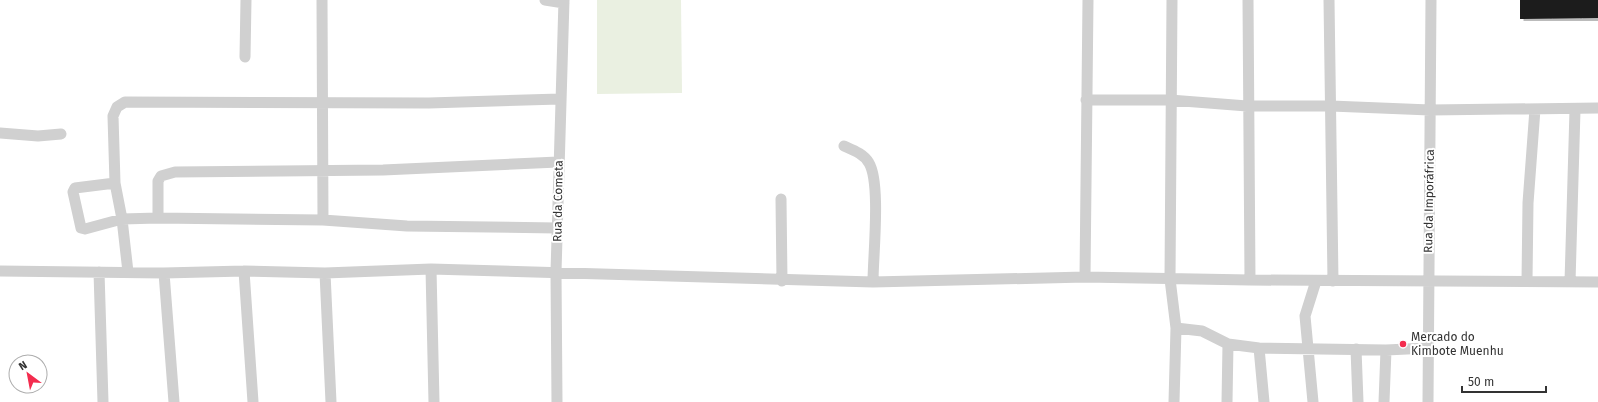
<svg xmlns="http://www.w3.org/2000/svg" width="1598" height="402" viewBox="0 0 1598 402" font-family="'Fira Sans',sans-serif">
<style>
.green{fill:#eaf0e1}
.building{fill:#1a1a1a;filter:url(#shadow)}
.lines{fill:none;stroke-linecap:round;stroke-linejoin:round}
.minor{stroke:#d0d0d0;stroke-width:11}
.poi-dot{fill:#f32c4e;stroke:#fff;stroke-width:1.5}
.labels{text-anchor:middle;stroke-width:4;stroke-linejoin:round;paint-order:stroke}
.street-label{font-size:12px;fill:#333;stroke:#fff}
.poi-label{font-size:12px;fill:#333;stroke:#fff;text-anchor:start}
</style>
<defs>
<filter id="shadow"><feDropShadow dx="3.5" dy="3.5" stdDeviation="0" flood-color="#0004"/></filter>
</defs>
<rect width="100%" height="100%" fill="#fff"/>
<!-- green -->
<path class="green" d="M597 0H681L682 93 597 94Z"/>
<!-- building -->
<path class="building" d="M1520 0H1598V18L1520 19Z"/>
<g class="lines">
<!-- minor -->
<path class="minor" d="M322 0 323 220
M545 0 564 3
M1172 0 1170 279 1176 328 1174 402
M1248 0 1250 280
M1329 0 1333 281
M245 57 246 0
M1086 100H1170L1247 106H1331L1430 110 1598 108
M0 133 38 136 61 134
M844 146C853 150 864 154 869 163 881 183 873 256 873 282
M115 183 75 188 73 192 81 228 85 229 122 219 158 218 323 220 407 226 557 228
M781 199 782 281
M158 218V181L161 176 175 172 383 170 558 162
M431 269 434 402
M0 271 164 273 244 271 325 273 431 269 873 282 1085 277 1250 280 1598 282
M244 271 253 402
M99 272 103 402
M128 272 122 219 115 183 113 116 117 107 125 102 429 103 560 99
M164 273 174 402
M325 273 331 402
M1085 277 1088 0
M1527 281 1528 203 1535 109
M1570 282 1575 110
M1176 328 1202 331 1228 344 1259 348 1386 350 1428 348
M1259 348 1264 402
M1356 349 1358 402
M557 402 556 272 564 0
M1227 402 1228 344
M1313 402 1305 316 1316 281
M1384 402 1386 350
M1428 402 1431 0"/>
</g>
<!-- markers -->
<circle class="poi-dot" cx="1403" cy="344" r="4"/>
<g class="labels">
<!-- street labels -->
<g class="street-label">
<text transform="translate(558 201) rotate(-89)" y="4">Rua da Cometa</text>
<text transform="translate(1429 201) rotate(-89)" y="4">Rua da Imporáfrica</text>
</g>
<!-- poi labels -->
<g class="poi-label">
<text x="1411" y="341">Mercado do<tspan x="1411" dy="14">Kimbote Muenhu</tspan></text>
</g>
</g>
<!-- north arrow -->
<g transform="translate(28 374) rotate(328)"><circle r="19" fill="#ffffff" stroke="#adadad"/>
<path d="M0-3L7 15L0 10L-7 15Z" fill="#f32c4e"/>
<text y="-6" font-size="11" font-weight="bold" text-anchor="middle" fill="#333333">N</text>
</g>
<!-- scale -->
<path d="M1462 386v6h84v-6" fill="none" stroke="#333333" stroke-width="2"/>
<text x="1468" y="386" font-size="12" fill="#333333" stroke="#ffffff" stroke-width="3" paint-order="stroke">50 m</text>
</svg>
